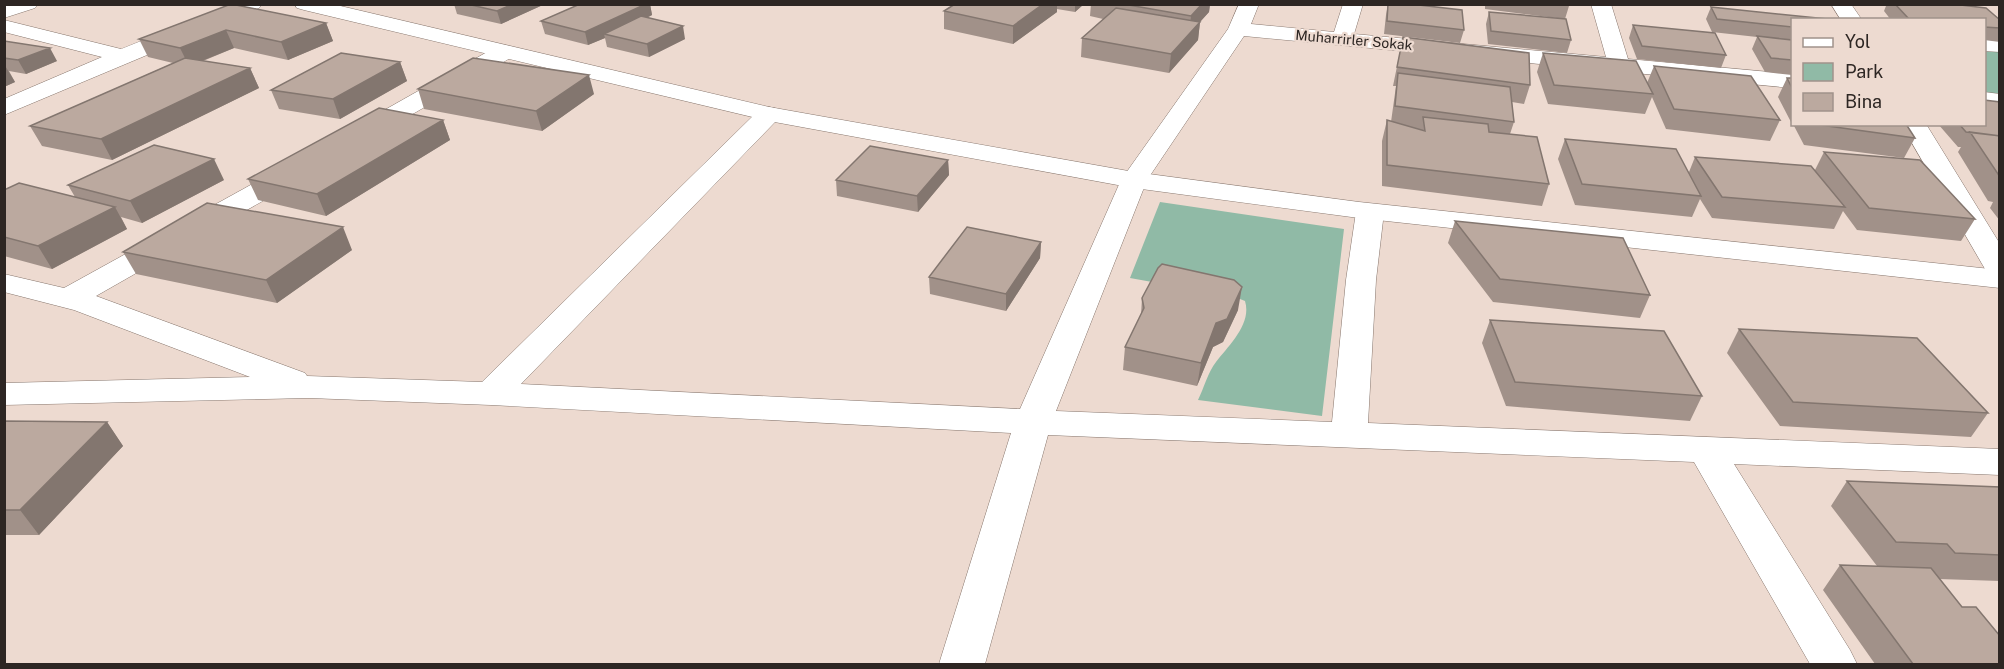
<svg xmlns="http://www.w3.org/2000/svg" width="2004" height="669" viewBox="0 0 2004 669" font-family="'Public Sans',sans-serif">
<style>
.green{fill:#90baa6}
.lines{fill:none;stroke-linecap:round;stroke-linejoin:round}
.minor-casing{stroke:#87766d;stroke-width:1}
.tertiary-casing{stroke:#87766d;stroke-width:1}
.minor{fill:#fff;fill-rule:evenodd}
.tertiary{fill:#fff;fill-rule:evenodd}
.wall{fill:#a19189}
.shaded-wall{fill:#83766f}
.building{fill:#bba99f;stroke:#83766f;stroke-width:1.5}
.labels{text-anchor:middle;stroke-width:4.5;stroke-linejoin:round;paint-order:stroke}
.far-street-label{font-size:14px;fill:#2d2623;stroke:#eddad0}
</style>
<rect width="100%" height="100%" fill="#eddad0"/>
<!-- green -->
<path class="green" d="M1984 49 1999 50V94L1985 93Z
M1160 202 1344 229 1322 416 1198 400C1204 388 1208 372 1216 362 1229 345 1252 324 1245 301L1235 297 1130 278Z"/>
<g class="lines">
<!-- minor casing -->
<g class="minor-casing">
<path id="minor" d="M38 4 35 8 4 18V5Z
M233 4H262L259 8 4 115V99L102 57 4 32V20L121 49Z
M1239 4H1259L1251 24 1334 32 1343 4H1363L1354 34 1606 57 1591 4H1611L1628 59 1792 74V88L1244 36 1147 180 1056 411 1332 422 1346 280 1356 212 1360 206 1370 204 1380 206 1384 212 1376 280 1368 423 2000 449V475L1734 464 1850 650 1857 664H1810L1694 462 1048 435 985 664H939L1011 433 491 405 309 398 4 405V383L250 377 74 310 4 292V274L64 288 285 166 294 164 303 166 307 172 303 178 96 296 305 373 307 376 482 382 760 109 769 107 778 109 781 114 778 119 521 384 1020 409 1121 180 1228 29Z
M1831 4H1851L1862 20H1841Z
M1984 38 2000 39V52L1984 51Z
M504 45 512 47 515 52 512 57 369 139 360 142 351 139 347 134 351 129 496 47Z
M1984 92 2000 94V108L1984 106Z
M1901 124H1926L2000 244V278L1989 275 1985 269Z"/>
</g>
<!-- tertiary casing -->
<g class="tertiary-casing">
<path id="tertiary" d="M294 4H332L769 107 1134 172 1359 202 2000 270V288L1359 218 1134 188 769 121 304 10 297 8Z"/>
</g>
<!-- minor -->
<use href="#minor" class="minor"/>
<!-- tertiary -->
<use href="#tertiary" class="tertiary"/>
</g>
<!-- wall -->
<path class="wall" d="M231 4 326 23 333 41 288 60 234 48 203 61 250 68 259 88 112 160 42 146 30 126 173 63 148 57 139 39Z
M454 4H545L501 24 457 14Z
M580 4H650L652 15 647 18 685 39 649 57 607 47 605 38 588 45 545 34 541 21Z
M955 4H1084L1075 12 1057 9V12L1013 44 944 29V11Z
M1091 4H1210L1209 12 1200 22 1198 40 1169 73 1081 57 1082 38 1103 19 1090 16Z
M1388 4 1464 30 1460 43 1384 34 1386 15Z
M1485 4H1569V6L1565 19 1485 9Z
M1869 4H1952L2000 20V42L1984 40V20H1891L1884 11 1886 6Z
M1711 7 1792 20V75L1765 72 1752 49 1757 37 1712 32 1706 19Z
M1489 12 1571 40 1567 53 1488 44 1486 24Z
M1633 25 1726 55 1721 68 1637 59 1629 38Z
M1403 37 1530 85 1524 104 1512 102 1514 122 1510 134 1549 184 1542 206 1382 186V141L1387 120 1391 122 1396 86H1393Z
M4 41 57 61 26 74 9 71 15 82 4 87Z
M1543 53 1647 83 1654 66 1780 120 1770 141 1666 129 1652 97 1645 114 1548 104 1537 72Z
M400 62 407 81 340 119 279 109 271 90Z
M1787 78H1792V124L1778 97Z
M418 89 594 94 542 131 424 109Z
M2000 102V221L1990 208 1993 202 1988 201 1958 152 1961 147H1958L1938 124H1984Z
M443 120 450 140 326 216 258 200 248 179Z
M1793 124H1906L1915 138 1904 158 1804 145Z
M1565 139 1689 172 1695 157 1815 170 1824 152 1975 219 1961 241 1857 230 1843 211 1834 229 1712 218 1700 199 1692 217 1575 205 1558 159Z
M948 160 949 175 918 212 837 196 836 180Z
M224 180 142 223 121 217 127 229 52 269 4 256V190L75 197 68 185Z
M1455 221 1650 295 1640 318 1493 302 1448 243Z
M1041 242 1040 258 1006 311 930 294 929 277Z
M352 250 277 303 136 274 123 252Z
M1142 298 1238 310 1223 342 1213 347 1197 386 1123 370 1125 347 1141 315Z
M1490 320 1702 396 1690 421 1506 406 1482 343Z
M1739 329 1988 413 1971 437 1780 426 1727 353Z
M4 421 107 422 123 446 39 535H4Z
M1847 481 2000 487V581L1939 579 2000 664H1875L1823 590 1840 565 1877 566 1831 506Z"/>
<!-- shaded-wall -->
<path class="shaded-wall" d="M513 4H545L501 24 497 11Z
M646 4H650L652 15 610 35 604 34 605 38 588 45 585 32Z
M1043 4H1057V12L1013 44V26Z
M1075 4H1084L1075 12Z
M1202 4H1210L1209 12 1189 34 1191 16Z
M1200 22 1198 40 1169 73 1171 54Z
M326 23 333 41 288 60 281 42Z
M683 26 685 39 649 57 647 44Z
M226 30 234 48 189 66 180 48Z
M50 48 57 61 26 74 18 60Z
M400 62 407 81 340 119 333 99Z
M4 64 15 82 4 87Z
M250 68 259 88 112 160 101 139Z
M589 75 594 94 542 131 536 111Z
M443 120 450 140 326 216 317 194Z
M214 159 224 180 142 223 130 201Z
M948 160 949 175 918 212 917 196Z
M115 207 127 229 52 269 38 246Z
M343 227 352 250 277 303 266 280Z
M1041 242 1040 258 1006 311V294Z
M1242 287 1238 310 1223 342 1213 347 1197 386 1201 363 1216 323Z
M107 422 123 446 39 535 20 510Z"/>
<!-- building -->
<path class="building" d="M231 4 326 23 281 42 226 30 180 48 139 39Z
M467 4H513L497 11Z
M580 4H646L585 32 541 21Z
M955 4H1043L1013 26 944 11Z
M1123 4H1202L1191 16Z
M1388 4H1410L1462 10 1464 30 1387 21Z
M1895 4H1952L1986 8 2000 20V28L1984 27V20L1909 19Z
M1711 7 1827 19V20H1792V27L1717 19Z
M1116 8 1200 22 1171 54 1082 38Z
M1489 12 1566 19 1571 40 1491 31Z
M641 16 683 26 647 44 604 34Z
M1633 25 1715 33 1726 55 1642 46Z
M1757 36 1792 40V60L1771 58Z
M1403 37 1529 53 1530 85 1397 67Z
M4 41 50 48 18 60 4 58Z
M341 53 400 62 333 99 271 90Z
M1543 53 1636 61 1653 94 1554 85Z
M185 58 250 68 101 139 30 126Z
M473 58 589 75 536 111 418 89Z
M1654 66 1751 76 1780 120 1674 109Z
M1398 73 1510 87 1514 122 1395 106Z
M1787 78H1792V88Z
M1984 100 2000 102V136L1966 132 1959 124H1984Z
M379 108 443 120 317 194 248 179Z
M1423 117 1488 124 1489 132 1537 137 1549 184 1387 165V120L1425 131Z
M1906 124 1915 138 1813 124Z
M1970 132 2000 136V177Z
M1565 139 1676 149 1701 196 1582 184Z
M154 145 214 159 130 201 68 185Z
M870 146 948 160 917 196 836 180Z
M1824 152 1920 160 1975 219 1869 208Z
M1695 157 1811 166 1845 207 1722 197Z
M19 183 115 207 38 246 4 237V190Z
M207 203 343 227 266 280 123 252Z
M1455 221 1623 238 1650 295 1500 279Z
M967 227 1041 242 1006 294 929 277Z
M1162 264 1234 280 1242 287 1227 319 1216 323 1201 363 1125 347 1144 308 1142 298 1158 268Z
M1490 320 1664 331 1702 396 1515 382Z
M1739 329 1917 338 1988 413 1793 402Z
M4 421 107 422 20 510H4Z
M1847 481 2000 487V555L1955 553 1947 544 1896 542Z
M1840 565 1931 568 1962 607H1976L2000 636V664H1913Z"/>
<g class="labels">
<!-- far-street labels -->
<g class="far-street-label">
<text transform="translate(1354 40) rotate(5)" y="5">Muharrirler Sokak</text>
</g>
</g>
<!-- border -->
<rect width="2004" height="669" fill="none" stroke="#2d2623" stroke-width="12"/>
<!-- legend -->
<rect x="1791" y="18" width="195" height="108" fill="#eddad0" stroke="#a0928b" stroke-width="1.5"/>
<rect x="1803" y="38" width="30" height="9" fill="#ffffff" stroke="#a0928b" stroke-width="1.5"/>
<text x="1845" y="48" font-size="18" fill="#2d2623">Yol</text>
<rect x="1803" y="63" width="30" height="18" fill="#90baa6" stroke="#a0928b" stroke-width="1.5"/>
<text x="1845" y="78" font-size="18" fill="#2d2623">Park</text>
<rect x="1803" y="93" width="30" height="18" fill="#bba99f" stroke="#a0928b" stroke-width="1.5"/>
<text x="1845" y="108" font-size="18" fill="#2d2623">Bina</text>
</svg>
